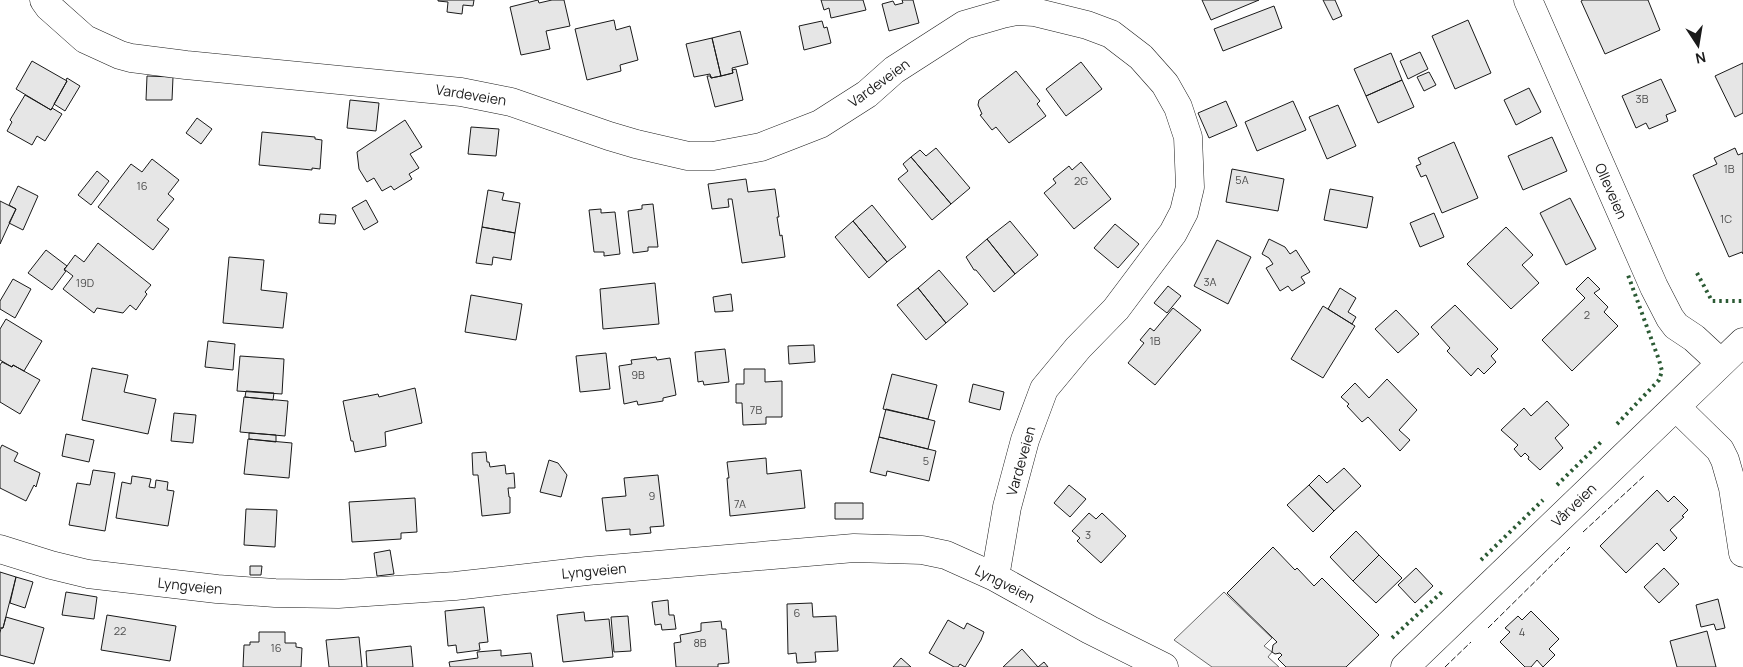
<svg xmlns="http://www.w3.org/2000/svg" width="1743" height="667" viewBox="0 0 1743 667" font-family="Manrope,sans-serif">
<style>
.built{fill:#ededed;stroke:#6a6a6a}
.building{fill:#e6e6e6;stroke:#1a1a1a}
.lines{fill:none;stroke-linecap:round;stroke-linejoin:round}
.minor-casing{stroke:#1a1a1a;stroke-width:29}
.minor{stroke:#fff;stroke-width:28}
.hedge{stroke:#2b5a34;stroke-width:4;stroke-dasharray:2.5 4;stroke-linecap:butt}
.fence{stroke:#1a1a1a;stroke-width:1;stroke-dasharray:6 2.5;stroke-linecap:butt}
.labels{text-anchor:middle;stroke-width:4;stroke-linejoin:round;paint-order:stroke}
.number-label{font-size:11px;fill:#4d4d4d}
.street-label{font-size:14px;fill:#1a1a1a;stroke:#fff}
</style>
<rect width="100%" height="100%" fill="#fff"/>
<!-- built -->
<path class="built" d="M1224 592 1272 638 1264 646 1272 652 1268 657 1279 667H1212L1174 640Z"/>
<!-- building -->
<path class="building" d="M438 0H474L473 6 463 5 462 14 447 12 448 2 438 1Z
M538 0 539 3 552 0H564L570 26 546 31 550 49 521 55 510 7Z
M821 0H863L866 10 831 18 829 8 824 10Z
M902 0H913L919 23 889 31 882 4 893 1 895 5 903 3Z
M1202 0H1259L1211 20Z
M1323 0H1335L1342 16 1333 20Z
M1583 0H1648L1660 30 1605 54 1581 1Z
M1274 6 1282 28 1223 51 1214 29Z
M614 20 616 30 630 26 638 60 620 65 621 71 587 80 575 29Z
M1468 20 1491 73 1455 89 1432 36Z
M822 21 824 28 827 27 831 43 804 50 799 26Z
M740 31 748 64 732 68 733 73 721 76 712 38Z
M712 38 721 76 711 78 710 74 694 77 686 44Z
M1420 52 1428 69 1408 79 1400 61Z
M1391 53 1402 80 1366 96 1354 69Z
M32 61 67 81 51 110 16 89Z
M1081 62 1102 89 1066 116 1046 89Z
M1743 63V113L1735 117 1715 76Z
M736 69 743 100 715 107 707 76H711V78L721 76 733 73 732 70Z
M1016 71 1040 101 1037 104 1046 116 1009 143 996 127 992 130 980 115 982 114 978 105 979 100Z
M1429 72 1436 85 1424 91 1417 77Z
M147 76 173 77 172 100H146Z
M67 78 80 86 65 111 54 104 67 81 66 80Z
M1661 79 1676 111 1666 115 1668 121 1649 129 1646 123 1636 128 1622 96Z
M1402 80 1414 107 1378 123 1366 96Z
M1529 88 1541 112 1516 125 1504 100Z
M25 95 51 110 52 108 62 114 45 141 37 136 32 145 7 131 12 122 10 120Z
M350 100 379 103 376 131 347 128Z
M1226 101 1237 126 1209 138 1198 113Z
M1293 101 1306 130 1257 151 1245 122Z
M1338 105 1356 146 1327 159 1309 117Z
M197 118 212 129 201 144 186 133Z
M405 120 422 147 410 154 419 168 409 174 412 179 394 190 391 186 382 191 374 178 367 182 359 169 357 152Z
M471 127 499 129 496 156 468 154Z
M262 132 315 137V139L322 140 320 169 312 168V170L259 165Z
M1552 137 1567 171 1523 190 1508 156Z
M1454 142 1478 198 1442 213 1426 175 1421 177 1416 166 1421 164 1418 158Z
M936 148 970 188 951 204 911 157 920 150 926 156Z
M1735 148 1738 155 1743 153V254L1742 252 1729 257 1693 175 1717 164 1714 158Z
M911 157 951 204 932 220 898 179 908 171 903 164Z
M152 159 179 180 168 194 174 199 157 220 169 229 153 250 98 207 131 164 142 172Z
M1081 162 1111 199 1074 229 1044 193 1056 183 1053 179 1069 166 1072 170Z
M1232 169 1284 179 1278 211 1226 202Z
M97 171 109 181 91 205 78 195Z
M746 179 748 192 775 189 779 217H777L780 236 782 235 785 257 742 263 732 199H728L729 207 712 209 708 184Z
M18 186 38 196 23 230 9 223 16 209 9 205Z
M1330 189 1373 197 1367 228 1324 220Z
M488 190 504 193 502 200 520 203 515 233 482 227Z
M1570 198 1596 249 1566 265 1540 213Z
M366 200 378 222 364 230 352 208Z
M0 201 16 209 0 244Z
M653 204 658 247H648V251L633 253 628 211 642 209V205Z
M872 205 906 247 887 262 853 221Z
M601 209V213L615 212 620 254 604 256V252H594L589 210Z
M1434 213 1444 237 1420 247 1410 223Z
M320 214 336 215 335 224 319 223Z
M853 221 887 262 869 278 835 237Z
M1010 221 1038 255 1015 274 987 239Z
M1115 224 1139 244 1118 268 1094 248Z
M482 227 515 233 511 260 493 257 492 265 476 263Z
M1506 227 1533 255 1522 265 1539 283 1511 309 1467 264Z
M987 239 1015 274 994 292 976 270H974L966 257Z
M1269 239 1285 247 1290 254 1296 250 1310 272 1301 277 1305 283 1292 291 1288 286 1280 291 1266 268 1273 264 1269 258 1262 254Z
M1217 240 1251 257 1228 304 1194 286Z
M98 243 151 285 145 292 147 294 136 310 130 305 123 313 97 308 94 313 63 289 73 276 64 269 67 266 75 255 84 262Z
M46 250 67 266 64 270 66 271 52 290 28 273Z
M229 257 264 260 261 290 287 293 283 328 223 323Z
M939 270 968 304 946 323 918 288Z
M1588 277 1600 289 1594 293 1608 307 1604 312 1618 326 1572 371 1542 340 1585 298 1576 289Z
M13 279 31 289 15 318 0 309V301Z
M655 283 659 324 603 329 600 289Z
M1168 286 1181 296 1167 313 1154 303Z
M918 288 946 323 926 340 897 305Z
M1340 288 1356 298 1348 312 1356 317 1352 324 1328 309Z
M731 294 733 311 715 312 713 297Z
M471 295 522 304 516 340 465 332Z
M1455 305 1498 349 1491 356 1496 362 1484 374 1478 368 1471 376 1447 351 1450 348 1431 327Z
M1323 306 1355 326 1323 378 1291 359Z
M1173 308 1201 330 1155 385 1128 363 1144 343 1140 340 1150 328 1154 331Z
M1396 310 1419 334 1398 353 1375 329Z
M6 319 42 341 24 371 13 365 12 367 0 360V329Z
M208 341 235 344 233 370 205 367Z
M814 345 815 362 789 364 788 346Z
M725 349 729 382 704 385 703 381 698 382 695 352Z
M606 353 610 389 580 392 576 356Z
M240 356 284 359 282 394 237 391Z
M656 357 657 360 670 358 676 395 663 398V401L638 405 637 401 624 404 619 366 632 364 631 360Z
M2 362 12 367 13 365 40 380 20 414 0 402V365Z
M92 368 128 375 124 392 156 399 148 434 82 420Z
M744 369H765V382L782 381V417H766V424L743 425 742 403H736V384H744Z
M892 374 937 385 928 419 883 409Z
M1387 379 1417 410 1399 430 1410 440 1400 451 1368 417 1362 422 1347 406 1349 404 1341 397 1355 383 1369 398Z
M973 384 1004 392 1000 410 969 402Z
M415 388 422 423 385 432 386 446 355 452 353 441H351L343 401 378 394 379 397Z
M246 391 274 393 273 400 245 397Z
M244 397 288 401 285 436 240 432Z
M1547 401 1569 425 1555 438 1563 448 1540 470 1528 459 1529 457 1525 453 1521 457 1514 449 1518 445 1501 430 1524 408 1531 416Z
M886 409 935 421 928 449 879 437Z
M174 413 196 415 193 443 171 441Z
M249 433 276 435V442L249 439Z
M66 434 94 440 89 462 62 456Z
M879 437 936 451 929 481 887 471 886 476 870 472Z
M248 439 292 443 289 478 244 474Z
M2 445 18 453 14 461 40 473 36 487 34 485 26 501 0 488V449Z
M486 452 487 462H489L490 467 505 465 506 474 514 473 515 488H508L509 497H510V513L482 516 478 475H473L472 453Z
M766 458 767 474 801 470 805 508 730 516 727 478H729L727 462Z
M549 460 558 463 567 475 561 497 540 492Z
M1344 468 1361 486 1334 511 1309 485 1319 475 1327 483Z
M93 470 115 473 105 531 69 525 77 483 90 485Z
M658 475 664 526 650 527 651 533 630 535V529L606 531 602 498 626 496 624 478Z
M132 476 151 479 149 487 155 488 156 480 168 482 167 490 174 491 168 526 116 518 122 482 131 484Z
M1069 485 1086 499 1070 517 1054 503Z
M1309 485 1334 511 1313 532 1287 505Z
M1657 490 1668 502 1674 496 1688 510 1682 516 1684 517 1670 530 1677 538 1664 551 1657 543 1626 573 1600 546Z
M415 498 417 532 401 533V539L352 542 349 502Z
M835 503H863V519H835Z
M246 509 277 510 275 547 244 545Z
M1089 513 1096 519 1102 513 1126 536 1101 563 1077 541 1080 538 1072 531Z
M1356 531 1379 555 1353 581 1330 557Z
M1273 547 1295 570 1297 568 1314 586 1322 578 1379 635 1346 667H1286L1278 659 1282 655 1280 653 1275 654 1272 652 1273 645 1277 642 1227 593Z
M390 550 394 574 377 576 374 553Z
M1379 555 1402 578 1376 603 1353 581Z
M250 566H262L261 575H250Z
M1416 568 1433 586 1415 603 1398 585Z
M1664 568 1679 584 1659 603 1644 587Z
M0 572 16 577 3 628H0Z
M16 577 33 582 25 608 10 603Z
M66 592 97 597 94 619 62 615Z
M1718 599 1725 628 1716 630 1714 624 1701 627 1696 605Z
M668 600 669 615H674L676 629 662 630 661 624 655 625 652 602Z
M812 603 813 617 836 616 838 651 815 652 816 662 797 663 796 653 788 654 787 604Z
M484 607 488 642 479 643 480 650 457 653 456 645 448 646 445 611Z
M1531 611 1559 639 1549 649 1555 655 1543 667 1537 660 1531 667H1525L1500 642 1510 632 1505 628 1518 616 1522 620Z
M584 612 585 621 609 619 613 657 563 662 557 615Z
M107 615 176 626 170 661 101 650Z
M628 616 631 651 614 652 611 617Z
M6 617 44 628 34 664 0 655V633L1 628H3Z
M948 620 964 629 967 623 984 632 981 640 965 667 960 664 958 667H954L929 653Z
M721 621 722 629H726L729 663 718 664V667H676L674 643 681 642 680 635 701 631V623Z
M1707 631 1716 667H1677L1670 641Z
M259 632H285V643H296V647L302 648 301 667H243L244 645H250V642H259Z
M359 637 362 667H329L326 640Z
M411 646 413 667H367L366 651Z
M1022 649 1038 667 1044 662 1048 667H1003Z
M501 650V656L531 653 533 667H450L449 662 478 658 477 652Z
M901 658 911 667H893Z"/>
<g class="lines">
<!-- minor casing -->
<g class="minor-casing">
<path id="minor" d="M44 0 49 7 85 39 120 55 131 58 186 65 461 92 511 102 609 136 636 144 688 156H713L761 147 820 124 867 94 894 70 964 25 1002 14 1017 11 1034 12 1087 25 1111 34 1141 57 1165 84 1178 107 1188 137 1190 187 1184 212 1173 233 1116 309 1078 348 1044 389 1025 440 1007 507 995 577
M1528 0 1654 287 1670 318 1676 326 1694 338 1721 363
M1676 407 1720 450 1725 460 1733 488 1743 553
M0 549 51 565 88 574 217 589 275 593 338 594 455 586 587 571 854 548 922 550 946 555 995 577 1090 630 1164 667
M1405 667 1743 342"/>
</g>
<!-- minor -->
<use href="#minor" class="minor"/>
<!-- hedge -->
<path class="hedge" d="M1697 273 1712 301H1743
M1617 424 1659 380 1662 371 1659 360 1628 275
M1557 485 1603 440
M1481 560 1543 500
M1392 638 1443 591"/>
<!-- fence -->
<path class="fence" d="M1583 532 1644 476
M1488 628 1570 547
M1445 667 1471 642"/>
</g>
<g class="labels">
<!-- number labels -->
<g class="number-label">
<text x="1642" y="103">3B</text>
<text x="1729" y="173">1B</text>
<text x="1242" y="184">5A</text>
<text x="1081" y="185">2G</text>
<text x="142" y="190">16</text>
<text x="1726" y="223">1C</text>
<text x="1210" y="286">3A</text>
<text x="85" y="287">19D</text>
<text x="1587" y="319">2</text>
<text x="1155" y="345">1B</text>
<text x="638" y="379">9B</text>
<text x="756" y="414">7B</text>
<text x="926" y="465">5</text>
<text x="652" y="500">9</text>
<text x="740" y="508">7A</text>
<text x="1088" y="539">3</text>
<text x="797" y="617">6</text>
<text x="120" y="635">22</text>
<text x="1522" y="636">4</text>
<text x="700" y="647">8B</text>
<text x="276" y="652">16</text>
</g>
<!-- street labels -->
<g class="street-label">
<text transform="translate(879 83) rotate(-36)" y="5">Vardeveien</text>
<text transform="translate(471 95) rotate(9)" y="5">Vardeveien</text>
<text transform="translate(1611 191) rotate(66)" y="5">Olleveien</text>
<text transform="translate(1021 461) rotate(-74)" y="5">Vardeveien</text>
<text transform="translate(1574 505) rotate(-44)" y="5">Vårveien</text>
<text transform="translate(594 571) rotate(-5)" y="5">Lyngveien</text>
<text transform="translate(1005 584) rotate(27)" y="5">Lyngveien</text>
<text transform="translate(190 586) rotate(6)" y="5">Lyngveien</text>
</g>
</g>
<!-- north arrow -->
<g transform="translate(1698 45) rotate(168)" stroke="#ffffff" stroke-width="4" paint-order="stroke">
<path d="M0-4L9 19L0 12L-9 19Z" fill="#1a1a1a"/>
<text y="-8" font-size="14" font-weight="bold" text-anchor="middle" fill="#1a1a1a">N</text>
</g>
</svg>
